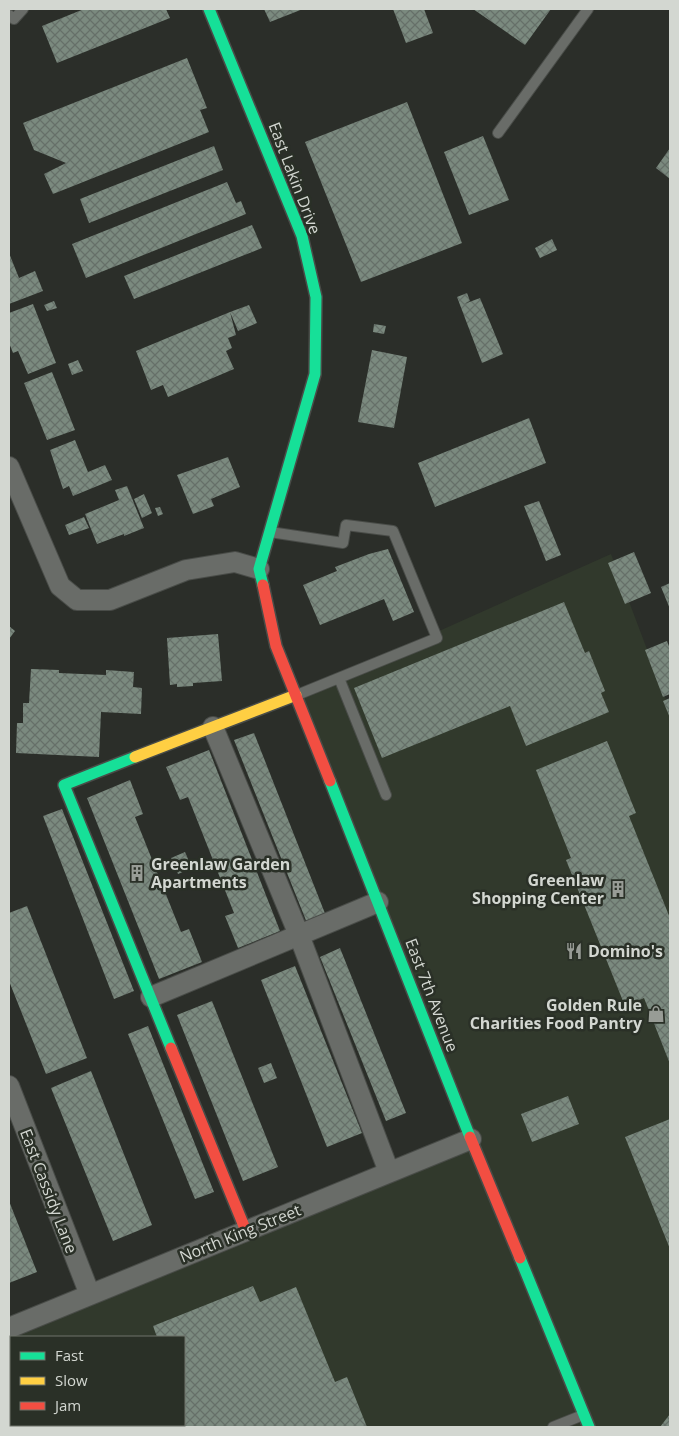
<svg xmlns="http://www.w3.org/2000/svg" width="679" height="1436" viewBox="0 0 679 1436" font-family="'Open Sans',sans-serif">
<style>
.built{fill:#31392c;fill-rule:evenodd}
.building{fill:url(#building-cross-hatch)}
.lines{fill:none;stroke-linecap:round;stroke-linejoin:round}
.lane-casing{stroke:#494c48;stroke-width:12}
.street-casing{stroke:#494c48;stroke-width:22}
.fast-casing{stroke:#494c48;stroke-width:14}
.slow-casing{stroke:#494c48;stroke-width:14}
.jam-casing{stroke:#494c48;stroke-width:14}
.lane{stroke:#696c68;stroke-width:10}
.street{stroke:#696c68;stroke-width:20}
.fast{stroke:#16e098;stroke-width:11}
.slow{stroke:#ffcf43;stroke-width:11}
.jam{stroke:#f24e42;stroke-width:11}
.labels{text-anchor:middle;stroke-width:5;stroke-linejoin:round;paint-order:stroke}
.street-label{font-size:16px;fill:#d3d7d1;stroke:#2a3027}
.poi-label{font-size:16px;font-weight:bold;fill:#d3d7d1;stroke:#2a3027;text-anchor:start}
</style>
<defs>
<pattern id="building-cross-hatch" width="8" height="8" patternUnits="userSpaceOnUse" patternTransform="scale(1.25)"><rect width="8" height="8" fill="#7b8a7f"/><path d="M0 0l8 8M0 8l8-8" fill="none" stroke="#667069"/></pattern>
</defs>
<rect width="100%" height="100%" fill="#2b2e29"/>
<!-- built -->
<path class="built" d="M611 554 670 710V1427H9V1332L471 1139 296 695ZM11 1337H184V1425H11Z"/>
<!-- building -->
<path class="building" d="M84 9H166L170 18 57 63 42 26Z
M264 9H303L270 22Z
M393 9H424L433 33 406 43Z
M473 9H551L525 45Z
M187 58 207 108 200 110 209 132 53 194 44 174 66 163 34 150 23 123Z
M407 102 462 243 361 282 305 142Z
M483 136 509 200 469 215 444 152Z
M214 146 223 170 89 223 80 199Z
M670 148V179L656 168Z
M227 182 236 203 241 201 246 214 86 278 72 244Z
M252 225 262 248 134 299 124 276Z
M552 239 557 250 540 258 535 248Z
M9 253 19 278 35 271 43 291 9 304Z
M467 293 470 301 464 304 480 298 503 354 482 363 457 297Z
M54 301 57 308 47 311 44 305Z
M33 304 56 363 28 374 18 351 13 353 9 343V313Z
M249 305 257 323 238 331 230 312 236 335 228 338 232 348 226 351 234 369 168 397 163 385 151 390 136 351 230 312Z
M374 324 386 326 384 334 373 332Z
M372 350 407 357 394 428 358 422Z
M78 360 83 371 72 375 68 364Z
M52 372 75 430 47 440 24 383Z
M529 418 546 463 435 507 418 463Z
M75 440 88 472 105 465 112 480 73 496 69 486 63 489 50 450Z
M228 457 240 487 211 499 214 506 193 514 177 475Z
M127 486 144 528 124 536V534L97 544 85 514 119 500 115 490Z
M144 494 152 513 142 518 134 499Z
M539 501 561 555 546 561 524 506Z
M160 507 163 514 158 516 155 508Z
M84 517 89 528 69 535 65 525Z
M388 549 414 612 393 621 384 599 320 625 303 585 337 571 335 567 369 554Z
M634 552 651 593 625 604 608 563Z
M670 583V609L661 587Z
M564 602 585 653 589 651 605 691 601 693 609 712 526 746 510 706 382 758 354 688Z
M9 626 15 631 9 639Z
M218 634 222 681 193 683V686L177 687V684L170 685 167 638Z
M667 641 670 649V694L663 697 645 650Z
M31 669 59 670V673L106 675V670L134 672 133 687 142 688 141 714 101 712 99 757 16 753 17 723H23V703H29Z
M670 698V718L663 701Z
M254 733 326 916 307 923 234 740Z
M607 741 636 813 629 816 670 918V1064L644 998 625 1006 566 860 571 858 536 770Z
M209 750 280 931 238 948 225 916 234 913 188 797 180 800 166 767Z
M130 780 143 814 135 817 181 932 189 929 202 962 159 979 87 798Z
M62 809 134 991 114 999 43 816Z
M185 852 192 868 178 874 171 858Z
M27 906 87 1058 46 1074 9 981V913Z
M340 948 406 1113 386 1121 320 957Z
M295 966 362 1133 327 1147 261 980Z
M212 1001 278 1167 243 1181 177 1015Z
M148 1026 214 1192 195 1199 128 1034Z
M271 1063 277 1078 264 1083 258 1068Z
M91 1071 152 1225 113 1241 51 1088Z
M568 1096 579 1124 532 1142 521 1114Z
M670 1119V1249L625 1137Z
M9 1201 37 1272 9 1283Z
M253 1286 260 1302 296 1287 335 1382 347 1377 367 1427H10L9 1424V1405L11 1404V1425H184V1337H157L153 1326Z
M670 1414V1427H660Z"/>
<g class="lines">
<!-- lane casing -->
<g class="lane-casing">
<path id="lane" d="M9 15 14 19 23 9
M498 133 588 9
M270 532 343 543 346 525 393 531 437 638 297 695
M339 678 386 795
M553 1427 583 1415"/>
</g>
<!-- street casing -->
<g class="street-casing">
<path id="street" d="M9 467 60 586 77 600H110L186 570 235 562 259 569
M213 727 299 935 389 1172
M151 997 378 902
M9 1086 90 1295
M9 1328 471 1139"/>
</g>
<!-- fast casing -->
<g class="fast-casing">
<path id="fast" d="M209 9 302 236 316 297 315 374 259 569 263 585
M135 757 64 785 171 1048
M330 781 470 1137
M520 1258 589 1427"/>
</g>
<!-- slow casing -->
<g class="slow-casing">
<path id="slow" d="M135 757 296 695"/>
</g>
<!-- jam casing -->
<g class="jam-casing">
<path id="jam" d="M263 585 276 646 330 781
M171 1048 246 1231
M470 1137 520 1258"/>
</g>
<!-- lane -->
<use href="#lane" class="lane"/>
<!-- street -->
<use href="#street" class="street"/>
<!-- fast -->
<use href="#fast" class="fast"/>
<!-- slow -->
<use href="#slow" class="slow"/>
<!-- jam -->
<use href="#jam" class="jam"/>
</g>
<!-- icons -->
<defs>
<g id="building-bare" transform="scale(1.35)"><path d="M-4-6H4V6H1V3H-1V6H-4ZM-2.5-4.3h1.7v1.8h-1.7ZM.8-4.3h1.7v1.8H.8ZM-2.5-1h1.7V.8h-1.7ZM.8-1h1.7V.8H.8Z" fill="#989c96" stroke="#2a3027" stroke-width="2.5" paint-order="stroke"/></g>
<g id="restaurant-bare" transform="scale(1.35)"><path d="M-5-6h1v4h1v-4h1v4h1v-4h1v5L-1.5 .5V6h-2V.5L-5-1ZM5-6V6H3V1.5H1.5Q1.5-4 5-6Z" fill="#989c96" stroke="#2a3027" stroke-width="2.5" paint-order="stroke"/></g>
<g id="shop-bare" transform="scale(1.35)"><path d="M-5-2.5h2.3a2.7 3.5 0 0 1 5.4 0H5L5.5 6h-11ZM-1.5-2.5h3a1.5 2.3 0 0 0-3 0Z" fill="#989c96" stroke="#2a3027" stroke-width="2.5" paint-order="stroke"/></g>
</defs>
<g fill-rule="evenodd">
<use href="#building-bare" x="137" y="873"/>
<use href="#building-bare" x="618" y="889"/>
<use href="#restaurant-bare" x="574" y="951"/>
<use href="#shop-bare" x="656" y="1014"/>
</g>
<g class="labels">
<!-- street labels -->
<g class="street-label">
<text transform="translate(295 178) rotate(69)" y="6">East Lakin Drive</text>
<text transform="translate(432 995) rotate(69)" y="6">East 7th Avenue</text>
<text transform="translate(49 1191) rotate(69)" y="6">East Cassidy Lane</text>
<text transform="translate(240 1233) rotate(-22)" y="6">North King Street</text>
</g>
<!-- poi labels -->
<g class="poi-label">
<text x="151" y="870">Greenlaw Garden<tspan x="151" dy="18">Apartments</tspan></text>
<text x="604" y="886" text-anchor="end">Greenlaw<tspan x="604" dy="18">Shopping Center</tspan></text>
<text x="588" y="957">Domino's</text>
<text x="642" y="1011" text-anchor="end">Golden Rule<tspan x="642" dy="18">Charities Food Pantry</tspan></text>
</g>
</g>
<!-- border -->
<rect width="679" height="1436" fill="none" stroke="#d3d7d1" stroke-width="20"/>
<!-- legend -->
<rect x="10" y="1336" width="175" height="90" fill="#2a3027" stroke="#6e736b"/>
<rect x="20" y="1352" width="25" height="8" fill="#16e098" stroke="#6e736b"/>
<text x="55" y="1361" font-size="15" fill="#d3d7d1">Fast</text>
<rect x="20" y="1377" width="25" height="8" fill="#ffcf43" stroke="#6e736b"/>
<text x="55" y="1386" font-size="15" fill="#d3d7d1">Slow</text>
<rect x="20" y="1402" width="25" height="8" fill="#f24e42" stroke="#6e736b"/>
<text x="55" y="1411" font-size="15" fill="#d3d7d1">Jam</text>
</svg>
